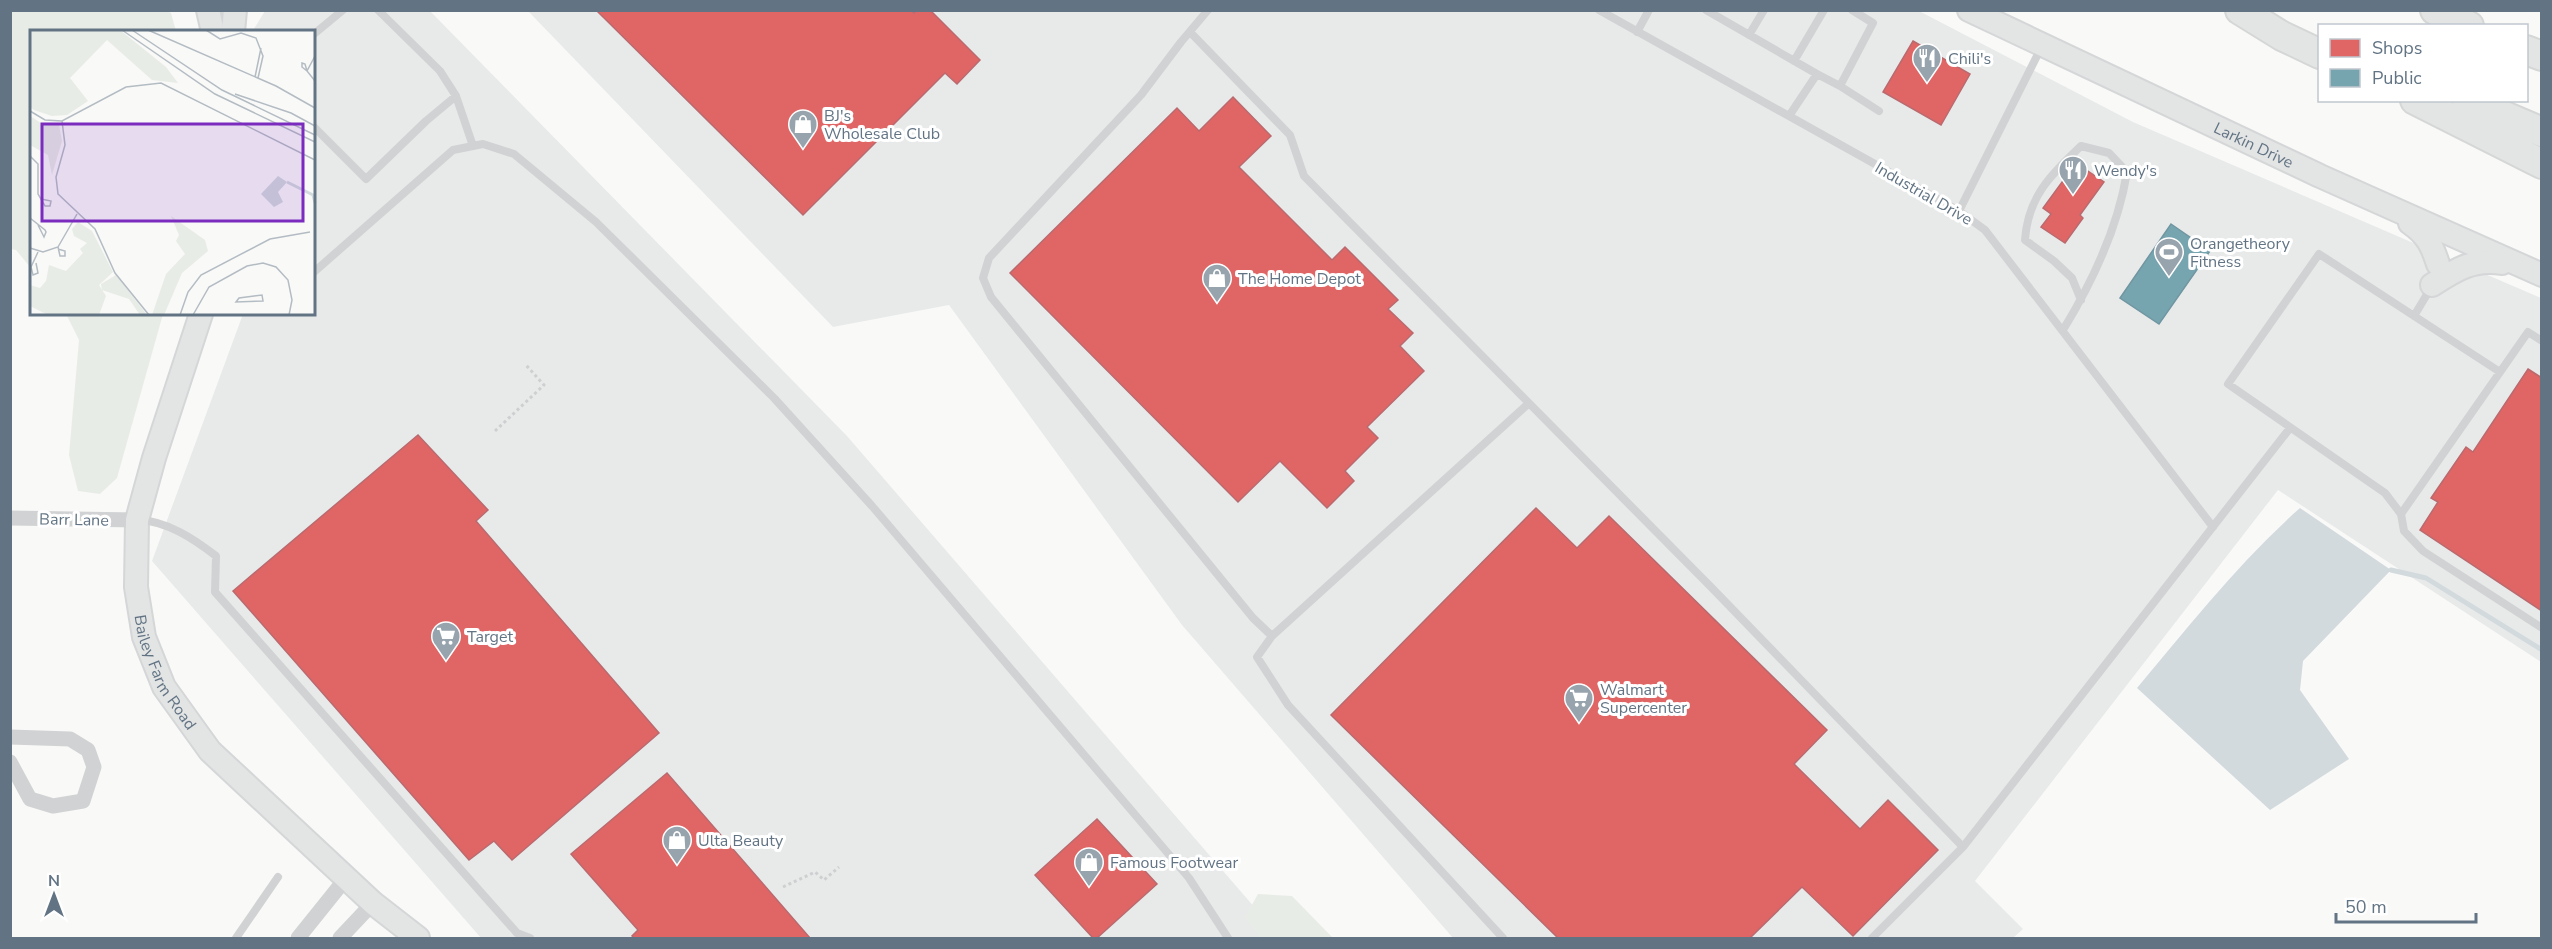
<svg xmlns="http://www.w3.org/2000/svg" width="2552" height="949" viewBox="0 0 2552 949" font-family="'Nunito Sans',sans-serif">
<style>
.built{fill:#e8eaea}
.green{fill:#e8ece6}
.water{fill:#d2dadd}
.shops{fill:#e06666;stroke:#ba6a6f;stroke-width:1.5}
.public{fill:#76a5af;stroke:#7096a2;stroke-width:1.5}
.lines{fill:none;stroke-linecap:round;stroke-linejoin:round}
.stream{stroke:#d2dadd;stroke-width:5}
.secondary-casing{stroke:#d4d6d7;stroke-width:26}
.highway-casing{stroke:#d5d6d6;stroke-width:32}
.path{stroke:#cecfd0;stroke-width:3;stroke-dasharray:3 3;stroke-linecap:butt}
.lane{stroke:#d1d2d3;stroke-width:8}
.street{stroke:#d1d2d3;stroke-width:15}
.secondary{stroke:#e3e4e4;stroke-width:22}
.highway{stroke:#e3e4e4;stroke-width:28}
.labels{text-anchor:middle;stroke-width:6;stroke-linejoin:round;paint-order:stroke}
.poi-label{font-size:16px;fill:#627484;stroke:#fff;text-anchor:start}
.street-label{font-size:16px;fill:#627484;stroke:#fff}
.inset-river{fill:none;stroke:#d2dadd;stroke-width:3}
.inset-road{fill:none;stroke:#b4bcc3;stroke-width:1.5}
.view{fill:#7b2cbf;fill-opacity:0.15;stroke:#7b2cbf;stroke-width:3}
.inset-edge{fill:none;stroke:#627484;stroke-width:3}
</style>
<rect width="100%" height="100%" fill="#f9f9f8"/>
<!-- built -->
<path class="built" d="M265 11H430L847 436 1281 938H481L152 561 243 314H314V32H252Z
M528 11H1919L2133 122 2541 298V662L2278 490 1975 881 2023 929 2013 938H1453L1182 625 949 305 833 327Z"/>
<!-- green -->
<path class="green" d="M10 11H167L171 13 176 31 32 32 31 268 16 250 11 249Z
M66 314H163L117 478 100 494 78 491 69 455 79 340Z
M1258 894 1292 896 1333 938H1261L1245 917Z"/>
<!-- water -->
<path class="water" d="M2300 508 2391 570 2303 661 2300 690 2349 759 2270 810 2137 688C2189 626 2239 562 2300 508Z"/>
<!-- shops -->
<path class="shops" d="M596 10H911L914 13 916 10H930L980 60 957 84 945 73 803 215Z
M1913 41 1970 74 1941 125 1883 92Z
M1233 97 1271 136 1239 167 1332 260 1345 247 1398 300 1388 309 1413 333 1400 346 1424 371 1367 427 1378 438 1345 471 1354 481 1327 508 1280 461 1238 502 1010 273 1177 108 1199 131Z
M2076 163 2104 182 2080 215 2083 218 2065 243 2041 227 2051 214 2043 208Z
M2528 369 2542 378V611L2420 530 2438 502 2431 498 2466 447 2473 452Z
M418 435 488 510 476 521 659 733 512 860 494 841 469 860 233 591Z
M1536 508 1577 548 1609 516 1827 730 1794 764 1860 829 1888 800 1938 850 1853 936 1802 887 1750 938H1558L1331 715Z
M667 773 810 938H635L632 936 638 930 571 854Z
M1097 819 1157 884 1097 938H1093L1035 875Z"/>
<!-- public -->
<path class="public" d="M2171 224 2210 251 2159 324 2120 298Z"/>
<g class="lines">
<!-- stream -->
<path class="stream" d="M2391 570 2426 578 2542 650"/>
<!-- secondary casing -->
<g class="secondary-casing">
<g id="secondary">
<path d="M208 10 213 32"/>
<path id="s1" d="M1969 10 2320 176 2542 275"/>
<path d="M233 32 235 10"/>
<path d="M2410 223C2427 235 2432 245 2438 264"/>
<path d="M2432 285C2455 270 2474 258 2502 263"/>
<path id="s2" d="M201 314 154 458 137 520 136 587 144 637 164 687 210 751 373 903 418 938"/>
</g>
</g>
<!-- highway casing -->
<g class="highway-casing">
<path id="highway" d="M2240 10 2282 36 2320 54
M2435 10 2469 26
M2526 50 2542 56
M2415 100 2542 164
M2467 100 2542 132"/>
</g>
<!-- path -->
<path class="path" d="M495 431 544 385 525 364
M783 887 815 872 824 880 839 867"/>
<!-- lane -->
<path class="lane" d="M378 10 440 71 456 96 473 146
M1208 10 1181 42 1141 95 989 258 983 278 991 297 1253 618 1272 636 1257 657 1288 705 1503 938
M1599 10 1959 211 1985 230 2213 527
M1706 10 1817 74
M1190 32 1290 135 1304 176 1711 587 1963 847
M1637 32 1649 10
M314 34 343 10
M1749 35 1764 10
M1794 61 1824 10
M1840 86 1879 111
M1789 116 1817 74 1840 86 1873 23 1852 10
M314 127 366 179 426 121 456 96
M1959 211 2042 46
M314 272 453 150 483 144 514 154 596 222 774 398 872 506 1189 878 1228 938
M2414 316 2432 286
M2063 330C2093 281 2118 228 2127 172L2109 153 2081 146C2051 175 2028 196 2025 240L2054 261 2072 278 2081 300
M2500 372 2319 254 2228 384 2385 493 2401 514 2404 531 2423 551 2542 628
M2401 514 2528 332 2542 341
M139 520C167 521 194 539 216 556L215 592 517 933 530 938
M1272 636 1528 404
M236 938 278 877
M1872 938 1963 847 2290 428"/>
<!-- street -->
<path class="street" d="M10 518 137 520
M10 737 70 739 88 750 94 767 83 801 53 806 30 799 10 762
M298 938 347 877
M340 938 373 903"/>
<!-- secondary -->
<use href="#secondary" class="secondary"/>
<!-- highway -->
<use href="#highway" class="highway"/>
</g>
<!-- icons -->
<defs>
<g id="restaurant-pin" transform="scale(1.5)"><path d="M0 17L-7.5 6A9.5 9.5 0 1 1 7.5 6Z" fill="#97a3ad" stroke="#fff"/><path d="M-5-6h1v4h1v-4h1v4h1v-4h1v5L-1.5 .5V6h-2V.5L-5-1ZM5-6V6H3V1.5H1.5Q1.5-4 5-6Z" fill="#fff"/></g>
<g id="shop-pin" transform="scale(1.5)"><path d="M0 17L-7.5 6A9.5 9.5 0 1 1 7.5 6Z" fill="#97a3ad" stroke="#fff"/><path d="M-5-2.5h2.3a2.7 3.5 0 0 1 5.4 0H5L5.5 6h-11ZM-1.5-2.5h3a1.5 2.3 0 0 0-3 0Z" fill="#fff"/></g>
<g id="stadium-pin" transform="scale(1.5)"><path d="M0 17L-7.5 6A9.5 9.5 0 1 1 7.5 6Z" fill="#97a3ad" stroke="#fff"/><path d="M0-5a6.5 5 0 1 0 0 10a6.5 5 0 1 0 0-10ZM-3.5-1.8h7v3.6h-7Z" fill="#fff"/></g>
<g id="supermarket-pin" transform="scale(1.5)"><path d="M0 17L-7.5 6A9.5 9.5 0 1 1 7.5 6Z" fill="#97a3ad" stroke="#fff"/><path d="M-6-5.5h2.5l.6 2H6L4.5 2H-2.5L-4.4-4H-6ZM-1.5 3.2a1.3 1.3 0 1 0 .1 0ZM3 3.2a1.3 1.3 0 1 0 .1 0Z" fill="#fff"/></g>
</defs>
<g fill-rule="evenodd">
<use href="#restaurant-pin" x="1927" y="58"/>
<use href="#shop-pin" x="803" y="124"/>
<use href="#restaurant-pin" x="2073" y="170"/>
<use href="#stadium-pin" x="2169" y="252"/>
<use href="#shop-pin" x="1217" y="278"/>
<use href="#supermarket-pin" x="446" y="636"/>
<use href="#supermarket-pin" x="1579" y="698"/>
<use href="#shop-pin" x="677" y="840"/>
<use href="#shop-pin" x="1089" y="862"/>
</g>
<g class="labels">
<!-- poi labels -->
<g class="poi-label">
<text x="1948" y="64">Chili's</text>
<text x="824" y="121">BJ's<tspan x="824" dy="18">Wholesale Club</tspan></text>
<text x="2094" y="176">Wendy's</text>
<text x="2190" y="249">Orangetheory<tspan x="2190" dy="18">Fitness</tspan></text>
<text x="1238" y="284">The Home Depot</text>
<text x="467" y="642">Target</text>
<text x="1600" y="695">Walmart<tspan x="1600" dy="18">Supercenter</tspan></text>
<text x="698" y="846">Ulta Beauty</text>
<text x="1110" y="868">Famous Footwear</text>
</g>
<!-- street labels -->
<g class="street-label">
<text dy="6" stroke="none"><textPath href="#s1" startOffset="315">Larkin Drive</textPath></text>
<text transform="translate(1924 193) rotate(30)" y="6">Industrial Drive</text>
<text transform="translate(74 519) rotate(1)" y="6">Barr Lane</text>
<text dy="6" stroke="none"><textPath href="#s2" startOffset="374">Bailey Farm Road</textPath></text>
</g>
</g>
<!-- overview -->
<g transform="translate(30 30)">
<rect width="285" height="285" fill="#f9f9f8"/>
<path d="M0 0H90L136 37 148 53 122 50 77 10 40 48 58 71 37 85 22 86 4 80 0 77ZM0 86 11 93 29 95 32 111 22 145 18 125 0 115ZM141 186 175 210 178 221 152 243 134 285H122L136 244 155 224 146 211 149 205ZM48 192 62 201 83 242 69 255 76 266 69 285H18L0 276V255L10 258 16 251 19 235 36 241 53 223 50 219 57 213 44 206 42 199ZM86 245 117 285H110L99 269 72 260 71 254Z" fill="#e8ece6"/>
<path d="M248 146 257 152 248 162 253 172 244 177 231 164Z" fill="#d2dadd"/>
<path class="inset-river" d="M257 152 283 165 285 173"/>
<path class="inset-road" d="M92 0 185 64 285 112M102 0 192 60 285 105M118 0 246 56 285 78M176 0 190 9 211 3 226 8 233 26 228 48M285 26 277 41 285 51M272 33 275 34 277 41 272 37ZM225 47 231 18M205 64 261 83 285 96M0 81 15 90 32 91 96 57 131 53 285 130M32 91 35 115 26 147 28 164 65 199 85 243 119 285M0 126 8 134V164L15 176H20L21 171 11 169M0 188 15 200 16 202 14 207 8 195M28 217 30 226H35V221L28 219M0 218 13 222 28 217 47 184M6 233 8 243 3 245 1 237 8 222M232 265 233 271 206 272 209 268ZM150 285 158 262 171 245 240 209 280 202M163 285 179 257 217 236 233 233 246 237 258 250 262 270 259 285"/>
<path class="view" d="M12 94H273V191H12Z"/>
<rect width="285" height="285" class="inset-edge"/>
</g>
<!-- border -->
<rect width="2552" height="949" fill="none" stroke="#627484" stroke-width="24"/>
<!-- legend -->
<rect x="2318" y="24" width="210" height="78" fill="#ffffff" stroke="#c0c7ce" stroke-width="1.5"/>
<rect x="2330" y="39" width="30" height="18" fill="#e06666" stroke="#c0c7ce" stroke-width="1.5"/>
<text x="2372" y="54" font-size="18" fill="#627484">Shops</text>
<rect x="2330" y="69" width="30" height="18" fill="#76a5af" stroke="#c0c7ce" stroke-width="1.5"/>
<text x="2372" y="84" font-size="18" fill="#627484">Public</text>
<!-- north arrow -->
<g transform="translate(54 895)" stroke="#ffffff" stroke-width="4.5" paint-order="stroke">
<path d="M0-4.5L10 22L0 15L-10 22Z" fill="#627484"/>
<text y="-9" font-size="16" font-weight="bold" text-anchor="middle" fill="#627484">N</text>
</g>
<!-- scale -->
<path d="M2336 913v9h140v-9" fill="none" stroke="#627484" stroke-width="3"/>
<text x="2345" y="913" font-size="18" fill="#627484" stroke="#ffffff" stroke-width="4.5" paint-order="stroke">50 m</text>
</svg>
